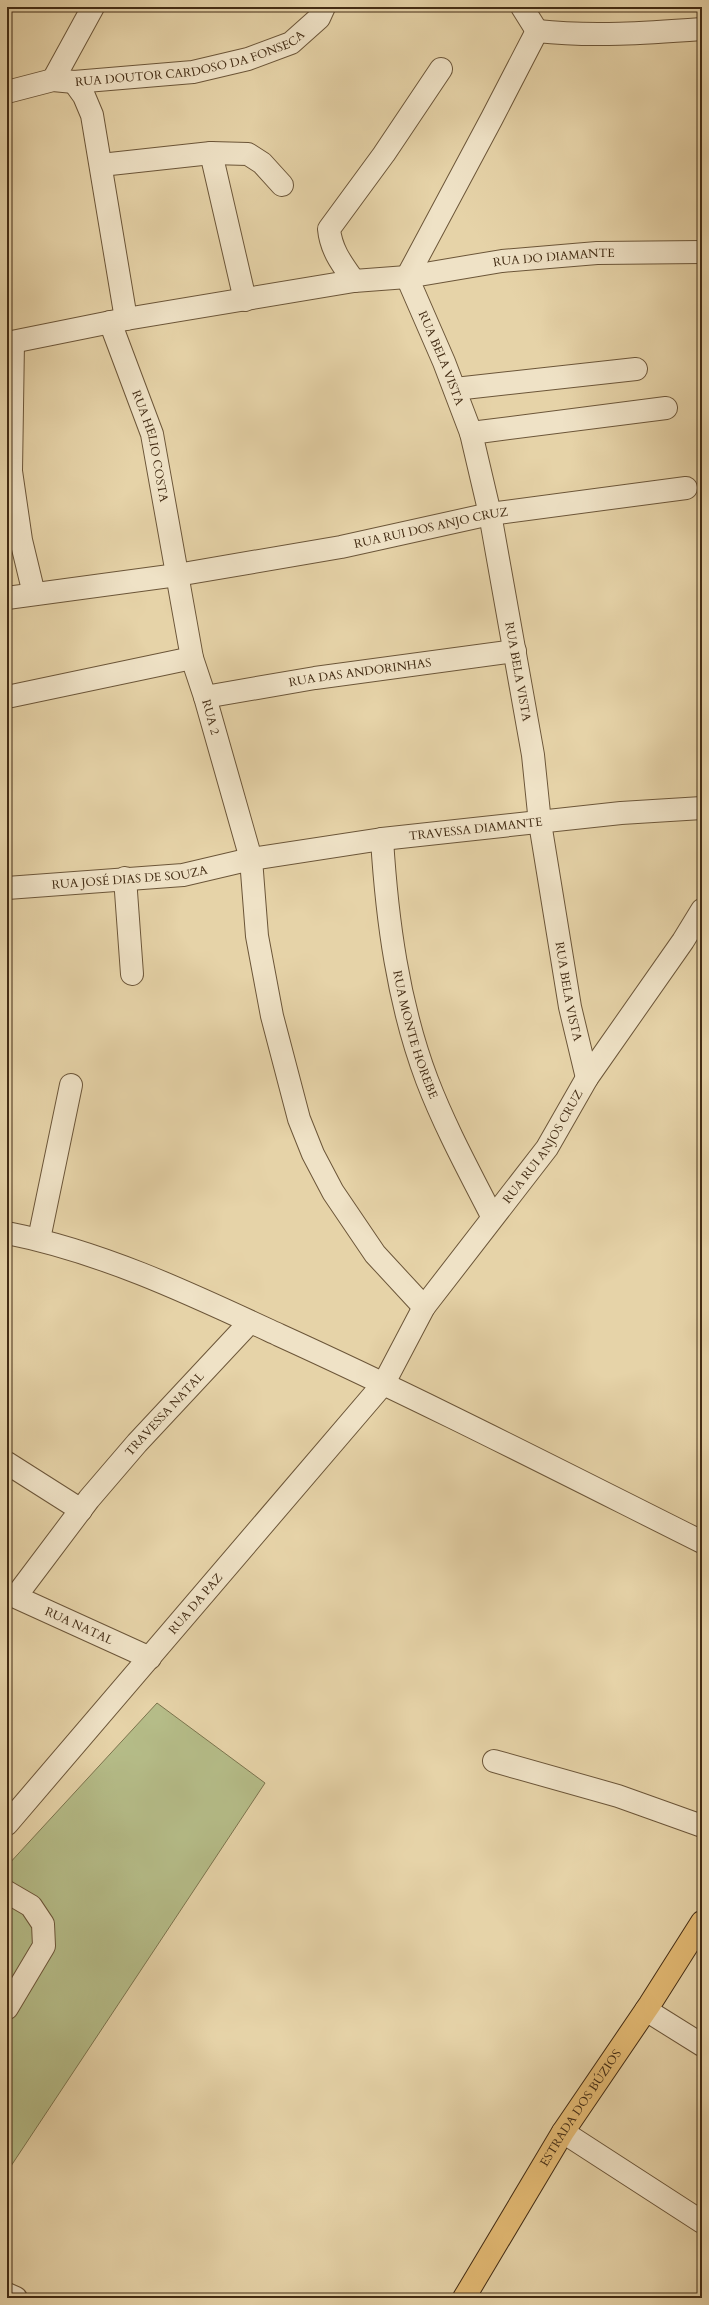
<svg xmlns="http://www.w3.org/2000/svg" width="709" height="2305" viewBox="0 0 709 2305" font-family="Cardo,serif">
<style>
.green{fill:#b5bc88;stroke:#7c744e}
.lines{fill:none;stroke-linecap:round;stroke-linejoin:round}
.minor-casing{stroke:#6c5639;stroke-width:24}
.major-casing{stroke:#432c14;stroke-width:24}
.minor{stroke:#efe2c6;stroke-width:22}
.major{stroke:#e3ba74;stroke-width:22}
.labels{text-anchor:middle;stroke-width:3;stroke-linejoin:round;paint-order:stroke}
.street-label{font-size:12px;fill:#432c14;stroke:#efe2c6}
</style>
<rect width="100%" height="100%" fill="#e6d3a8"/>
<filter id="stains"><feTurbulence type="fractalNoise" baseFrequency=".005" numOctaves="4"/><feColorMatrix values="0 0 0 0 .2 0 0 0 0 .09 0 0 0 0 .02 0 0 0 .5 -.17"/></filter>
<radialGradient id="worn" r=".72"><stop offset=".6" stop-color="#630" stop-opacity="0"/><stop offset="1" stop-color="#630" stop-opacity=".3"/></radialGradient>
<!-- green -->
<path class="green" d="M157 1703 265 1783 7 2172V1866Z"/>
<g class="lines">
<!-- minor casing -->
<g class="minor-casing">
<g id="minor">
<path d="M522 7 537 31"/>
<path d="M537 31C592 37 647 33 702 29"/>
<path d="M53 80 93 7"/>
<path d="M74 82 84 96 92 115 126 319"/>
<path id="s1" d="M7 92 53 80 74 82 193 72 248 59 291 43 319 18 324 7"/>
<path d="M211 153 245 300"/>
<path d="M101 165 211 153 248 154 262 163 282 185"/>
<path id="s2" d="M407 277 444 362 471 433 490 514 533 755 540 823 570 1007 587 1078"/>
<path d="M407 277 492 118 537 31"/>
<path d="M354 281C342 264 331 250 329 229L384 154 441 69"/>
<path id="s3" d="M110 322 152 434 192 658 205 697 251 859 257 936 272 1016 299 1119 313 1154 333 1192 375 1254 424 1307"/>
<path d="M13 342 11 471 21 540 34 594"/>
<path id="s4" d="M7 343 126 319 354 281 407 277 502 261 597 253 702 252"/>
<path d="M455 389 636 369"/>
<path d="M471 433 666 408"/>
<path id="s5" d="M7 598 177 575 341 547 490 514 686 488"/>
<path d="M7 697 192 658"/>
<path id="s6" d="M205 697 315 678 515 651"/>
<path id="s7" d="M382 839C387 920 398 1003 427 1080 445 1127 469 1171 492 1216"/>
<path d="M125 878 132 974"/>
<path id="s8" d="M7 888 183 875 251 859 382 839 621 813 702 808"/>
<path d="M7 1233C103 1252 191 1294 279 1335 422 1400 562 1472 702 1542"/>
<path d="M39 1239 71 1085"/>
<path d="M7 1463 81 1510"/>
<path id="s9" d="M7 1593 150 1658"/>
<path id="s10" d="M16 1596 89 1499 137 1443 250 1322"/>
<path d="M494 1761 618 1796 702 1826"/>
<path id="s11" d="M7 1824 384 1383 424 1307 547 1148 587 1078 683 941 702 910"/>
<path d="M7 1892 31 1906 43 1924 44 1946 7 2008"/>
<path d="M646 2010 702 2045"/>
<path d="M563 2132 702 2222"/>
<path d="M7 2294 16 2298"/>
</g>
</g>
<!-- major casing -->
<g class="major-casing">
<g id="major">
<path id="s12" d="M464 2298 563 2132 650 2004 702 1922"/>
</g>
</g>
<!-- minor -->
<use href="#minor" class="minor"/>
<!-- major -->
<use href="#major" class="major"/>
</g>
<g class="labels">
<!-- street labels -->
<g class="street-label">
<text dy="4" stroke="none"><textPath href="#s1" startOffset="188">RUA DOUTOR CARDOSO DA FONSECA</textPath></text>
<text dy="4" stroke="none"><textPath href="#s4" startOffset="554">RUA DO DIAMANTE</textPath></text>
<text dy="4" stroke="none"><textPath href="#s2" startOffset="88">RUA BELA VISTA</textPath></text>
<text dy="4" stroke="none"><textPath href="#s3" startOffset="131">RUA HELIO COSTA</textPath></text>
<text dy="4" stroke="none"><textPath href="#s5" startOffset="430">RUA RUI DOS ANJO CRUZ</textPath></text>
<text dy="4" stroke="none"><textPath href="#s2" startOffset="412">RUA BELA VISTA</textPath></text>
<text dy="4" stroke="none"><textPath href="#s6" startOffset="157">RUA DAS ANDORINHAS</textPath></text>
<text dy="4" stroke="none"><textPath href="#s3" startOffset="409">RUA 2</textPath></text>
<text dy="4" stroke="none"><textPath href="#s8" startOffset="473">TRAVESSA DIAMANTE</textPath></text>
<text dy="4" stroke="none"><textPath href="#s8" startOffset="123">RUA JOSÉ DIAS DE SOUZA</textPath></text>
<text dy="4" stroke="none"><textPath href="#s2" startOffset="736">RUA BELA VISTA</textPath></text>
<text dy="4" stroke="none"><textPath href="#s7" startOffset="199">RUA MONTE HOREBE</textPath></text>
<text dy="4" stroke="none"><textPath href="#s11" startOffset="866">RUA RUI ANJOS CRUZ</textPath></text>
<text dy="4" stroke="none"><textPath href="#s10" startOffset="235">TRAVESSA NATAL</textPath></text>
<text dy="4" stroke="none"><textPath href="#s11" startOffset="290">RUA DA PAZ</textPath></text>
<text dy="4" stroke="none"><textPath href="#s9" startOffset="79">RUA NATAL</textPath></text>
<text dy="4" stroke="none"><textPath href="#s12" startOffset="223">ESTRADA DOS BÚZIOS</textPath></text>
</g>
</g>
<!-- margin -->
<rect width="709" height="2305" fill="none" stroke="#e6d3a8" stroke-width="24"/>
<rect x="8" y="8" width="693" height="2289" fill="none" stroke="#432c14" stroke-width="2"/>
<rect x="12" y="12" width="685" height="2281" fill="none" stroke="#432c14"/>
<rect width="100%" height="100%" filter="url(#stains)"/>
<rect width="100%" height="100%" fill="url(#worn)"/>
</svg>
